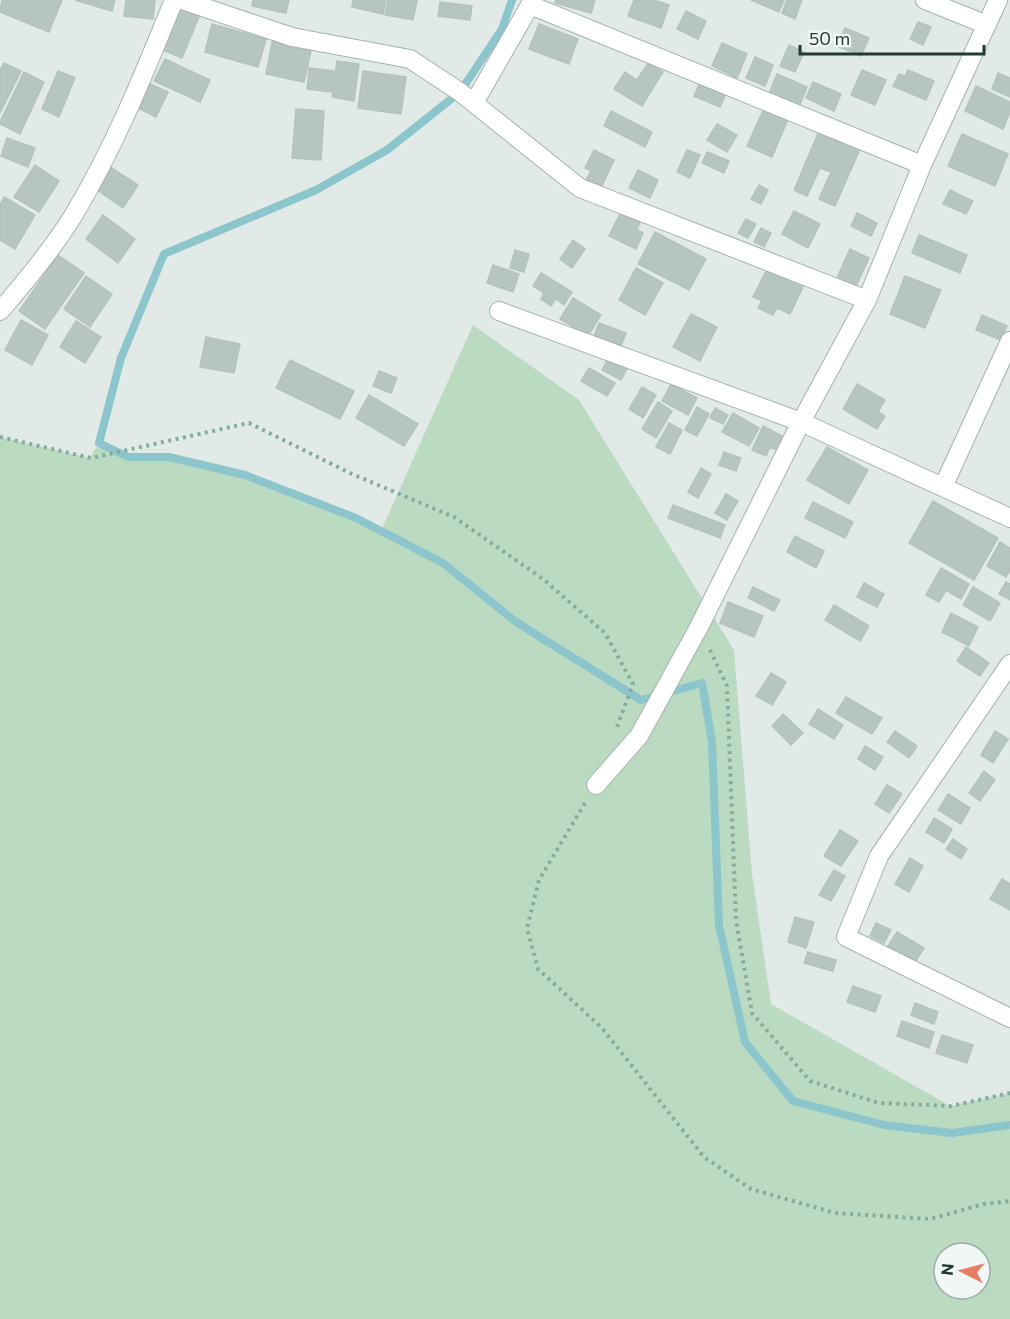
<svg xmlns="http://www.w3.org/2000/svg" width="1010" height="1319" viewBox="0 0 1010 1319" font-family="Commissioner,sans-serif">
<style>
.green{fill:#bbdac2;fill-rule:evenodd}
.lines{fill:none;stroke-linecap:round;stroke-linejoin:round}
.stream{stroke:#8cc5cc;stroke-width:8}
.building{fill:#b6c5bf;stroke:#b4c3bc;stroke-width:1.5}
.street-casing{stroke:#a4b2ac;stroke-width:20}
.path{stroke:#84ac9d;stroke-width:4;stroke-dasharray:3 4.5;stroke-linecap:butt}
.street{stroke:#fff;stroke-width:18}
</style>
<rect width="100%" height="100%" fill="#e1eae6"/>
<!-- green -->
<path class="green" d="M473 325 579 400 734 650 752 874 771 1004 950 1106 1010 1093V1319H0V437L90 458 99 443 128 457H169L245 475 356 518 381 531ZM944 1253H980V1289H944Z"/>
<g class="lines">
<!-- stream -->
<path class="stream" d="M512 0 502 29 460 92 387 150 316 190 164 254 121 358 99 443 128 457H169L245 475 356 518 443 563 516 622 641 700 702 683 712 742 719 925 745 1042 793 1101 884 1125 952 1133 1010 1125"/>
</g>
<!-- building -->
<path class="building" d="M2 0H62L49 32 0 12Z
M75 0H115L112 11Z
M126 0H155L153 19 124 16Z
M253 0H289L286 13 252 6Z
M353 0H386L383 14 352 7Z
M388 0 417 1 413 20 385 15Z
M556 0H595L591 13 555 3Z
M634 0H654L669 5 661 28 628 16Z
M751 0H784L779 12Z
M787 0H802L795 19 782 13Z
M440 2 472 6 470 20 438 16Z
M179 8 199 17 182 58 161 49Z
M686 11 706 21 698 39 677 29Z
M918 22 931 27 923 45 910 39Z
M212 24 266 39 258 67 205 52Z
M539 24 578 39 569 64 529 49Z
M845 28 869 38 861 56 837 46Z
M273 38 312 46 304 82 266 74Z
M722 43 747 54 737 78 712 66Z
M789 45 804 52 795 72 780 66Z
M755 57 773 65 765 86 746 78Z
M165 59 210 80 200 102 154 81Z
M337 61 359 64 354 101 332 97Z
M4 63 21 71 0 113V70Z
M648 63 663 72 642 106 614 89 625 72 637 80Z
M309 68 334 71 332 92 307 89Z
M862 70 886 80 875 105 851 95Z
M908 70 934 81 926 100 893 86 899 74 905 76Z
M58 71 75 78 59 117 42 109Z
M363 71 406 77 401 114 358 108Z
M24 72 44 82 20 134 0 124V122Z
M998 73 1010 78V97L992 89Z
M777 74 807 87 799 107 769 94Z
M701 80 727 91 720 107 694 96Z
M813 82 841 94 834 111 806 98Z
M148 83 168 92 156 117 136 107Z
M976 86 1010 102V112L1003 129 965 111Z
M765 106 789 117 772 157 747 146Z
M296 109 324 111 321 160 292 158Z
M611 111 652 132 645 147 604 126Z
M717 124 737 135 727 152 707 140Z
M819 131 860 149 835 206 819 199 831 172 820 168 807 196 794 190Z
M962 134 1008 154 995 186 948 166Z
M7 138 35 148 28 167 1 156Z
M594 150 614 160 601 188 586 180 591 171 585 168Z
M687 150 700 155 690 178 677 172Z
M707 152 729 161 724 173 702 163Z
M35 165 59 181 39 212 14 197Z
M107 165 138 185 123 208 93 187Z
M638 170 658 180 650 198 629 188Z
M759 185 768 190 761 204 751 199Z
M950 190 973 201 966 214 943 204Z
M4 197 35 215 15 249 0 240V205Z
M794 211 820 224 808 248 782 234Z
M621 212 640 222 637 230 643 233 636 249 609 236Z
M857 213 877 223 871 236 851 226Z
M103 215 135 239 118 263 86 239Z
M746 219 756 224 748 238 738 233Z
M761 228 771 233 764 247 754 242Z
M655 232 706 259 689 290 638 264Z
M919 235 967 255 960 273 912 253Z
M573 240 585 249 572 268 560 259Z
M850 249 869 258 856 286 837 278Z
M515 250 529 254 524 272 510 268Z
M58 255 84 273 45 329 19 311Z
M493 265 519 274 513 292 487 283Z
M636 268 663 283 645 315 619 300Z
M767 269 803 287 790 314 777 308 773 315 758 308 762 301 753 297Z
M541 273 572 292 564 305 556 299 551 306 541 299 544 293 533 286Z
M86 276 112 294 90 327 64 309Z
M905 276 941 290 925 328 890 314Z
M573 298 601 315 588 336 560 319Z
M691 314 717 327 700 361 673 347Z
M982 315 1007 326 1001 340 976 330Z
M21 320 48 335 32 365 5 350Z
M76 321 101 337 85 363 60 347Z
M599 323 626 333 621 346 594 336Z
M206 337 240 344 234 373 200 367Z
M608 359 627 369 621 380 602 370Z
M290 360 354 391 340 419 276 388Z
M589 368 615 383 607 396 581 381Z
M379 371 397 378 391 393 373 386Z
M671 384 697 398 688 415 662 401Z
M857 384 885 400 878 412 885 416 877 429 843 409Z
M642 387 656 395 643 418 629 409Z
M369 395 418 424 404 446 356 418Z
M658 402 672 411 656 438 642 429Z
M697 407 709 414 697 436 685 430Z
M715 408 728 415 723 424 710 418Z
M733 413 759 428 749 446 722 432Z
M669 423 682 430 670 454 656 447Z
M763 426 788 439 782 452 770 447 766 456 752 450Z
M827 447 868 470 849 504 807 480Z
M724 452 741 458 736 471 719 465Z
M701 468 711 474 698 498 688 492Z
M726 494 738 501 727 520 715 513Z
M933 501 998 538 974 580 909 543Z
M813 502 853 522 845 538 805 518Z
M673 505 725 525 720 538 668 518Z
M795 536 824 551 816 568 787 552Z
M1000 542 1010 548V570L1006 577 987 566Z
M941 568 969 584 961 599 946 590 939 602 926 595Z
M1006 582 1010 584V600L999 594Z
M864 583 884 594 877 607 857 597Z
M753 587 780 600 774 611 748 598Z
M973 587 1000 603 990 621 963 605Z
M728 602 763 616 754 637 720 623Z
M834 605 869 626 860 641 825 620Z
M951 613 978 627 969 646 942 632Z
M966 647 989 663 980 676 957 661Z
M771 673 786 682 772 705 756 696Z
M846 697 882 718 872 734 836 713Z
M818 709 843 725 834 739 809 724Z
M783 714 803 733 791 745 772 726Z
M895 731 917 746 909 758 887 742Z
M995 731 1008 739 993 763 981 755Z
M865 746 883 757 875 770 858 759Z
M984 771 995 780 980 801 969 793Z
M887 785 902 794 889 813 875 804Z
M948 794 970 808 961 824 938 810Z
M934 818 952 829 944 843 926 832Z
M840 830 858 841 841 866 824 856Z
M953 839 967 849 961 859 946 849Z
M910 858 923 866 909 892 895 884Z
M834 870 845 876 831 901 819 895Z
M1002 879 1010 884V910L990 899Z
M795 917 814 922 806 948 788 942Z
M876 923 891 930 884 943 870 936Z
M897 932 924 948 915 962 888 946Z
M808 952 836 960 833 971 804 963Z
M853 986 881 996 875 1012 847 1002Z
M915 1003 938 1012 934 1024 911 1015Z
M902 1021 934 1032 929 1048 897 1036Z
M942 1035 973 1045 967 1063 936 1053Z"/>
<g class="lines">
<!-- street casing -->
<g class="street-casing">
<path id="street" d="M182 0 292 37 410 59 460 92 580 188 867 300
M925 0 987 25
M530 5 922 165
M474 103 533 0
M0 311C26 281 52 250 73 216 114 148 144 74 174 0
M499 311 801 422 1010 518
M943 487 1010 341
M1010 664 879 856 846 937 1010 1018
M596 785 639 736 699 627 801 422 867 300 922 165 998 0"/>
</g>
<!-- path -->
<path class="path" d="M0 437 91 458 249 423 352 474 454 517 543 579 605 633 633 684 617 727
M710 650 727 686 736 920 752 1013 810 1081 879 1103 951 1106 1010 1093
M585 803 539 880 527 928 538 969 602 1028 704 1157 751 1189 835 1213 930 1219 984 1204 1010 1201"/>
<!-- street -->
<use href="#street" class="street"/>
</g>
<!-- north arrow -->
<g transform="translate(962 1271) rotate(276)"><circle r="28" fill="#f1f7f4" stroke="#9faba6" stroke-width="1.5"/>
<path d="M0-4.5L10 22L0 15L-10 22Z" fill="#e87d62"/>
<text y="-9" font-size="16" font-weight="bold" text-anchor="middle" fill="#233a32">N</text>
</g>
<!-- scale -->
<path d="M800 45v9h184v-9" fill="none" stroke="#233a32" stroke-width="3"/>
<text x="809" y="45" font-size="18" fill="#233a32" stroke="#f1f7f4" stroke-width="4.5" paint-order="stroke">50 m</text>
</svg>
